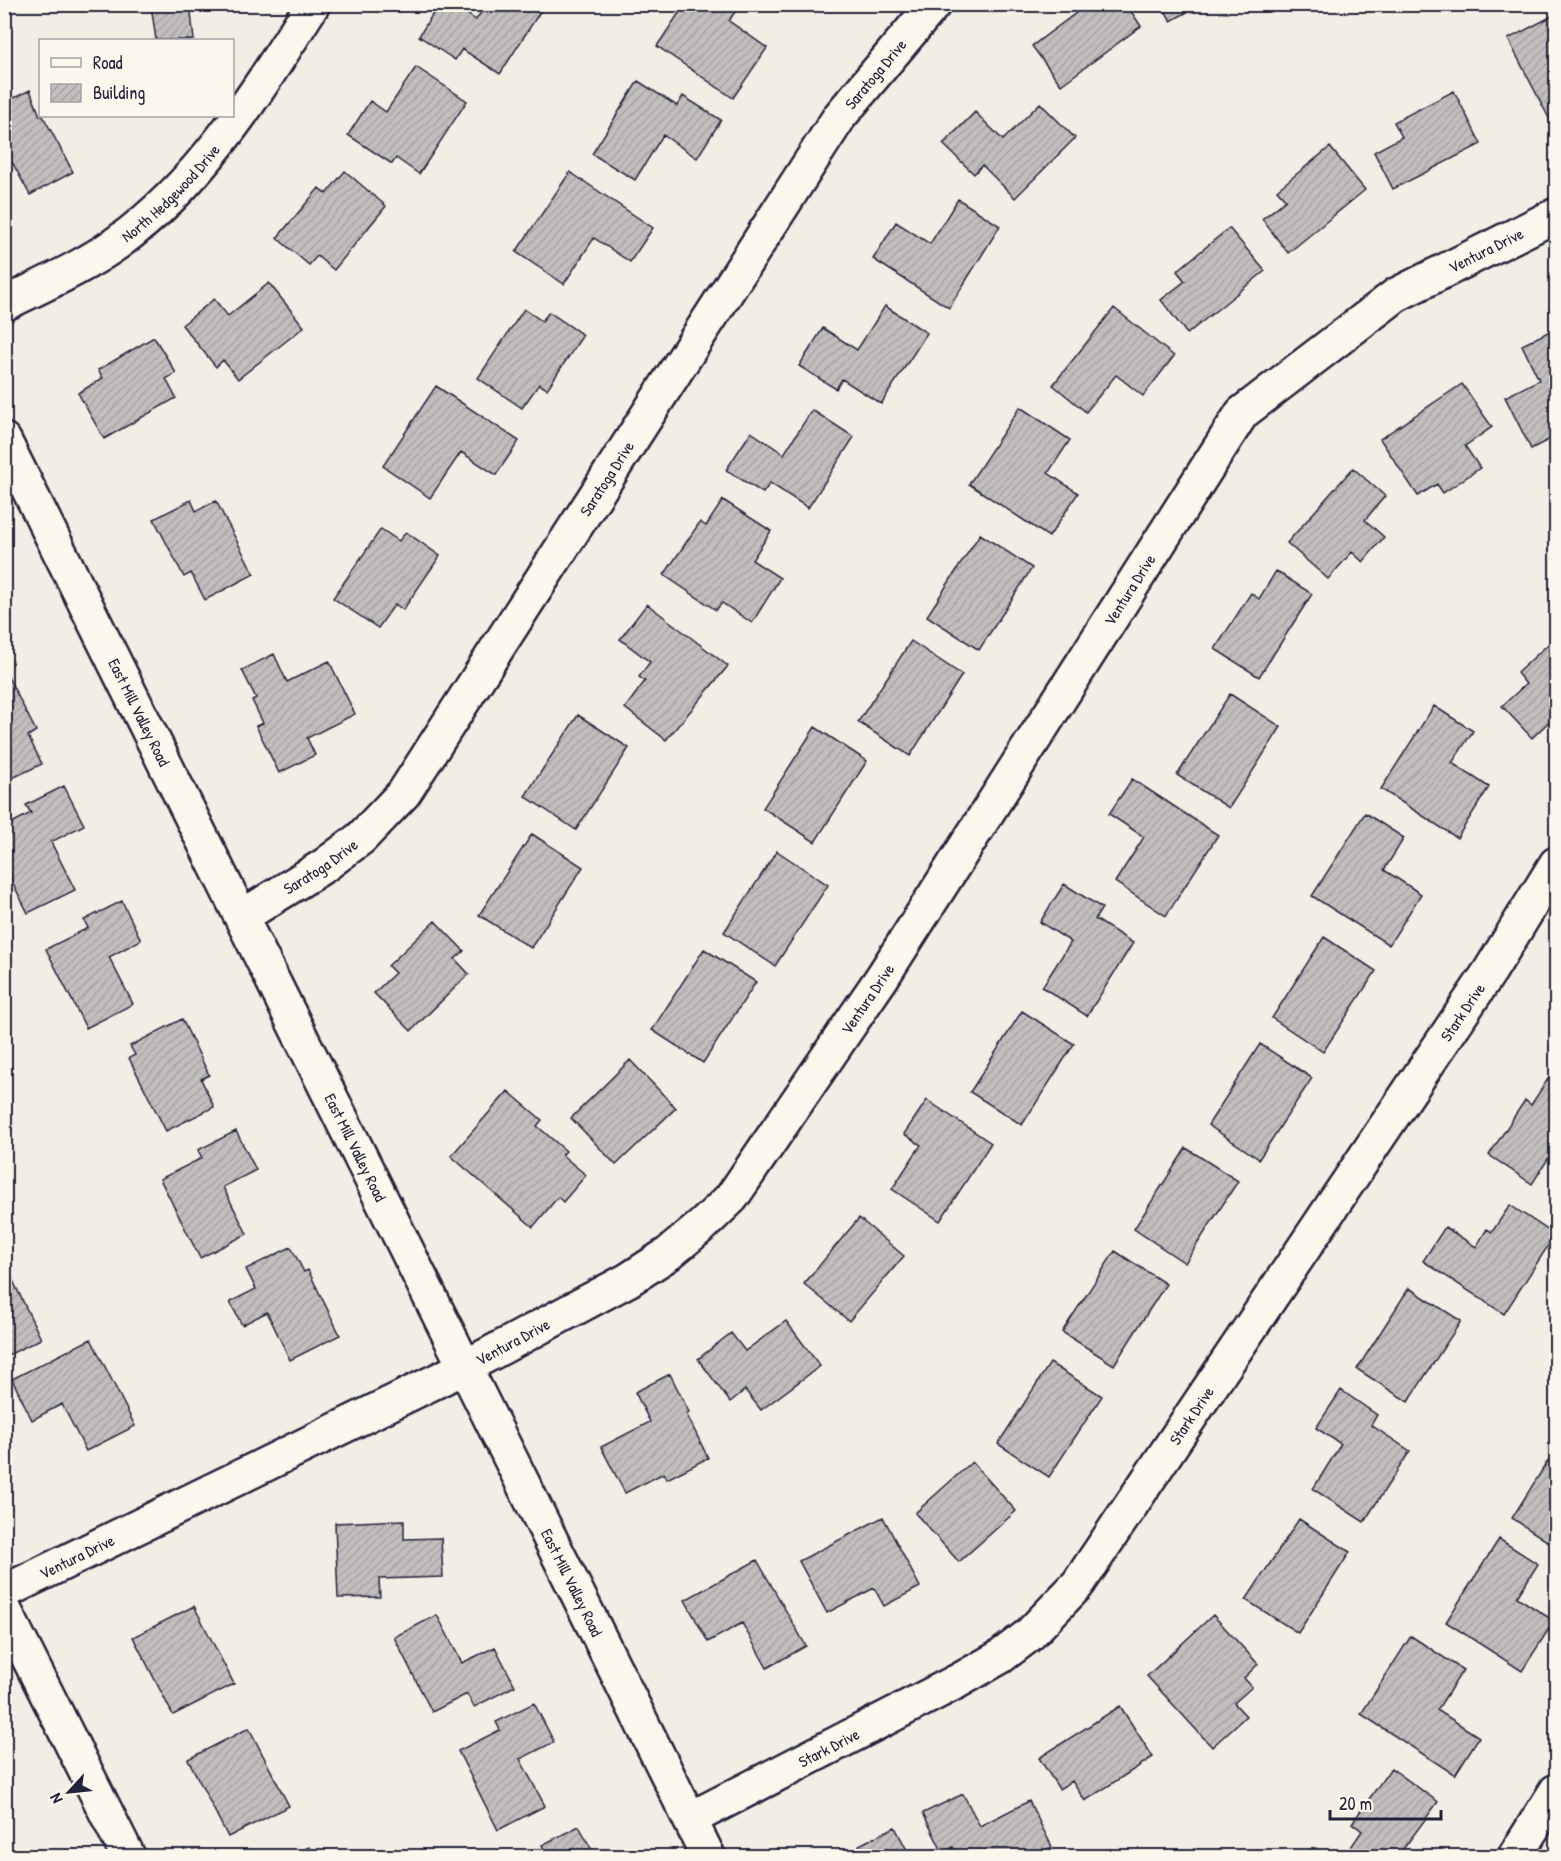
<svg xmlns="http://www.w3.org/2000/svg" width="1561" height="1861" viewBox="0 0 1561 1861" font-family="'Patrick Hand',sans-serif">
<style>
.building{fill:url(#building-hatch);stroke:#22223b;stroke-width:1.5}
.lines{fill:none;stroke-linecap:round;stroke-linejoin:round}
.street-casing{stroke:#22223b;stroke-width:38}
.street{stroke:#fbf7ec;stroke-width:33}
.labels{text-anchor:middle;stroke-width:6;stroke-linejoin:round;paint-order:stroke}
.street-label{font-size:16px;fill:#22223b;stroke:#fbf7ec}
</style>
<defs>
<pattern id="building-hatch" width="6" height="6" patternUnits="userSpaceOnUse" patternTransform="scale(1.5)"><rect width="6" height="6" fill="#c2bebe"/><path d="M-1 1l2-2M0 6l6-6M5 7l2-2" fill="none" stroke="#a6a3a4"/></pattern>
</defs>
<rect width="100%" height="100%" fill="#f2eee5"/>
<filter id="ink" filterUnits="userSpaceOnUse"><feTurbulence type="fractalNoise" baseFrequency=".0167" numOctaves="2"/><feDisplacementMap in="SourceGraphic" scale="12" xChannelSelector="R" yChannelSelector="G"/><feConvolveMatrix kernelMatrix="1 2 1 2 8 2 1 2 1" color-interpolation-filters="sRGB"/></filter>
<g filter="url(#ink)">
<!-- building -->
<path class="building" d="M139 4H190L194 40H156L151 5 139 7Z
M439 4H452L476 20 486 4H545L500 74 462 49 455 60 419 36Z
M685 4H740L729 21 767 48 733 98 657 46Z
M1088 4H1126L1141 26 1061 85 1032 46Z
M1161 4H1202L1171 21Z
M1556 14V124L1553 126 1508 39Z
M416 67 467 101 419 174 396 158 392 164 348 135 370 101 386 112Z
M638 81 677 106 683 96 721 120 697 158 663 135 635 180 592 154Z
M30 90 40 116H43L73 172 30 195 4 147V103Z
M1454 91 1481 144 1393 189 1374 152 1402 137 1394 122Z
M1040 103 1075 138 1015 198 982 165 974 174 943 144 975 112 1003 140Z
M1330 147 1365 190 1288 253 1262 219 1286 200 1277 190Z
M345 171 386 206 334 270 317 256 309 265 277 238 319 188 326 194Z
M570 172 653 228 630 262 594 238 564 284 516 252Z
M958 199 1000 226 949 308 873 259 896 222 930 244Z
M1229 228 1265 271 1187 334 1161 300 1185 281 1177 271Z
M269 283 304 327 238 379 223 360 216 367 182 325 214 299 228 316Z
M885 306 927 333 881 404 842 379 836 389 799 366 823 328 857 350Z
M1114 308 1174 356 1143 396 1116 375 1086 412 1053 385Z
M524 309 542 321 549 312 583 335 547 389 539 384 522 408 478 378Z
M1556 328V436L1531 449 1505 397 1539 380 1522 345Z
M154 337 176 373 166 379 176 398 104 439 78 393 103 378 98 370Z
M1462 384 1492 427 1465 446 1480 468 1443 493 1437 484 1418 496 1380 439Z
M436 386 519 441 496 475 461 452 430 498 383 466Z
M1020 407 1070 440 1048 473 1078 493 1049 537 969 484Z
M812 410 854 437 808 508 770 483 763 493 726 470 751 432 784 454Z
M1353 468 1385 496 1365 520 1384 537 1363 562 1352 552 1328 579 1287 543Z
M191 500 196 511 216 501 254 574 205 600 191 573 184 577 154 519Z
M723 500 771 531 752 560 780 578 752 623 722 603 716 610 664 575 700 522 706 526Z
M381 529 399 541 406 532 440 556 403 610 395 604 378 628 333 598Z
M980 534 1032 568 979 650 927 616Z
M1276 571 1312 594 1259 677 1215 649 1251 593 1259 599Z
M647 604 728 666 666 740 625 708 645 681 639 677 650 662 620 639Z
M1556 637V715L1532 738 1502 706 1526 684 1517 673Z
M911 641 962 675 910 756 858 722Z
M274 654 287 682 329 661 355 714 307 738 315 755 279 773 256 726 263 723 252 700 256 698 242 670Z
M8 677 36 731 28 736 42 764 4 782V679Z
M1230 694 1281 727 1229 808 1177 775Z
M1434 706 1473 731 1452 763 1489 787 1457 838 1381 789Z
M578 715 629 748 576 830 525 796Z
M815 727 867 761 815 842 763 808Z
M1132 779 1218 835 1166 916 1115 882 1144 837 1109 814Z
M64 786 84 825 51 842 75 890 28 913 4 866V827L31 813 26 805Z
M1365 813 1404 838 1384 870 1421 894 1389 945 1312 896Z
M532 834 583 867 531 948 479 915Z
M777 851 828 885 775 966 724 932Z
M1064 884 1102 908 1095 919 1133 943 1087 1016 1042 987 1071 942 1040 922Z
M122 901 141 940 109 957 133 1004 86 1028 46 949 88 928 84 920Z
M435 921 464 951 455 959 469 974 411 1031 374 993 395 973 388 966Z
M1324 937 1376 971 1323 1052 1272 1018Z
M704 949 756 982 703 1063 652 1030Z
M1022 1011 1074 1044 1022 1125 970 1092Z
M182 1019 209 1075 201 1079 214 1107 166 1131 129 1058 135 1055 130 1046Z
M1260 1044 1312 1078 1259 1159 1208 1125Z
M630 1060 676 1108 616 1165 571 1118Z
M1548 1079 1556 1084V1158L1551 1154 1532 1184 1489 1155 1525 1100 1531 1105Z
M508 1091 542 1120 537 1126 566 1151 562 1155 586 1175 563 1202 558 1197 533 1227 451 1156Z
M927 1100 991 1143 940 1221 892 1189 921 1145 904 1134Z
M236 1131 256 1170 223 1187 247 1234 200 1258 160 1179 202 1158 198 1150Z
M1186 1148 1238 1181 1185 1263 1134 1229Z
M1510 1205 1555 1235 1504 1314 1423 1261 1445 1227 1476 1247 1487 1229 1492 1232Z
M859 1218 904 1256 849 1321 804 1284Z
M291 1247 304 1272 308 1270 340 1335 290 1360 267 1312 242 1325 230 1302 256 1289 246 1269Z
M1115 1251 1166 1284 1114 1365 1062 1332Z
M4 1262 41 1339 4 1357Z
M1409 1288 1461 1321 1408 1402 1357 1369Z
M786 1321 820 1366 761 1410 745 1390 730 1402 698 1359 731 1333 745 1351Z
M91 1339 135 1426 86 1451 62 1404 32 1420 12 1379Z
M1050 1363 1102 1396 1049 1477 998 1444Z
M670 1374 689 1412 686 1413 708 1458 667 1479 664 1473 625 1493 601 1447 650 1422 635 1392Z
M1341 1390 1377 1415 1371 1425 1410 1451 1364 1522 1313 1489 1341 1444 1316 1428Z
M1556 1448V1547L1512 1518Z
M972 1462 1016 1511 959 1562 915 1513Z
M883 1517 920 1587 884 1606 874 1588 827 1613 799 1561Z
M1299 1519 1350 1552 1298 1633 1246 1600Z
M404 1520V1539L441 1538 443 1577 379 1579 380 1597 338 1598 335 1523Z
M1499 1539 1538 1564 1517 1597 1554 1621 1522 1671 1446 1622Z
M757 1560 806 1646 767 1668 742 1623 708 1642 685 1600Z
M194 1606 234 1684 173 1715 133 1637Z
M437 1615 462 1663 495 1647 515 1686 474 1707 467 1694 432 1712 394 1637Z
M1213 1615 1258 1664 1244 1678 1252 1687 1234 1703 1246 1716 1212 1747 1147 1676Z
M1411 1636 1463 1670 1437 1710 1479 1737 1455 1775 1361 1714Z
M534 1703 554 1742 520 1759 545 1806 498 1830 458 1751 500 1730 496 1722Z
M1120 1706 1153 1757 1085 1801 1072 1781 1059 1789 1039 1758Z
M249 1728 289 1806 228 1837 188 1759Z
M1391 1768 1438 1802 1398 1856H1345L1362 1831 1352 1823Z
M963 1794 980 1826 1029 1801 1052 1847 1034 1856H958L953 1847 943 1853 923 1813Z
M579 1826 595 1856H539L546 1853 542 1845Z
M895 1827 910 1856H864L859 1845Z
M309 1847 314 1856H291Z"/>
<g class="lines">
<!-- street casing -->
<g class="street-casing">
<g id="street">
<path id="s1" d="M4 304C42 285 82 268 117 243 203 181 257 92 313 4"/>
<path id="s2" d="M4 440 708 1856"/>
<path id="s3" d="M243 916 325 865 361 838 404 793 840 116 934 4"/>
<path id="s4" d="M4 1592 465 1367 628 1280 668 1254 704 1224 732 1197 883 976 1242 413 1396 295 1556 215"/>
<path d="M4 1609 128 1856"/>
<path id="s5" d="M690 1819 958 1681 1000 1657 1029 1635 1078 1584 1490 971 1556 864"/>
<path d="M1515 1856 1556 1791"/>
</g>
</g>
<!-- street -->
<use href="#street" class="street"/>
</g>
</g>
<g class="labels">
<!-- street labels -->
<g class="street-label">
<text dy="6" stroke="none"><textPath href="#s3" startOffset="1064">Saratoga Drive</textPath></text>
<text dy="6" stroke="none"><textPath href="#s1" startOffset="202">North Hedgewood Drive</textPath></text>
<text dy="6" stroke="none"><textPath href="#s4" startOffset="2061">Ventura Drive</textPath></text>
<text dy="6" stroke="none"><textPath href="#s3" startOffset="578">Saratoga Drive</textPath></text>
<text dy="6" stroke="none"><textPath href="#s4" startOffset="1557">Ventura Drive</textPath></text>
<text dy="6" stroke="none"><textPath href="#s2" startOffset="304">East Mill Valley Road</textPath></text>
<text dy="6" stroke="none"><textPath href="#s3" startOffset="92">Saratoga Drive</textPath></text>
<text dy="6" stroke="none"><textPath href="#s4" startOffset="1071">Ventura Drive</textPath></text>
<text dy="6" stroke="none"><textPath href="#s5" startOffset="1146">Stark Drive</textPath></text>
<text dy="6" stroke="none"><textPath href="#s2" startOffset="790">East Mill Valley Road</textPath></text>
<text dy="6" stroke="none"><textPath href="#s4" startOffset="567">Ventura Drive</textPath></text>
<text dy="6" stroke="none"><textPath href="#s5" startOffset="660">Stark Drive</textPath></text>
<text dy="6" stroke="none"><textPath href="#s4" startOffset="81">Ventura Drive</textPath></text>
<text dy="6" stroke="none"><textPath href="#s2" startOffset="1276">East Mill Valley Road</textPath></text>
<text dy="6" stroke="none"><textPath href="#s5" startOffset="156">Stark Drive</textPath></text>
</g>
</g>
<!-- margin -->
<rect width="1561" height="1861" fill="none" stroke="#fbf7ec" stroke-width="24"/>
<rect x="12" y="12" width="1537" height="1837" fill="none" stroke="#22223b" stroke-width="2" filter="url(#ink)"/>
<!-- legend -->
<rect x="39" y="39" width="195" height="78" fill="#fbf7ec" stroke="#a4a2a5" stroke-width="1.5"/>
<rect x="51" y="58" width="30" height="9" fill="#fbf7ec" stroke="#a4a2a5" stroke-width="1.5"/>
<text x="93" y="69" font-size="18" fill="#22223b">Road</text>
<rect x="51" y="84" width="30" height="18" fill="url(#building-hatch)" stroke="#a4a2a5" stroke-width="1.5"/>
<text x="93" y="99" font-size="18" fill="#22223b">Building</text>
<!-- north arrow -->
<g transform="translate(69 1792) rotate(243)" stroke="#fbf7ec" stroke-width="4.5" paint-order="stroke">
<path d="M0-4.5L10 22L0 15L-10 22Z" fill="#22223b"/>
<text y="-9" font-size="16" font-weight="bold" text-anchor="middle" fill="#22223b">N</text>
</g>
<!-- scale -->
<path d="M1330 1810v9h111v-9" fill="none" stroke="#22223b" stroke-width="3"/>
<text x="1339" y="1810" font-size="18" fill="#22223b" stroke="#fbf7ec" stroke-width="4.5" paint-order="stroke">20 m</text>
</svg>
